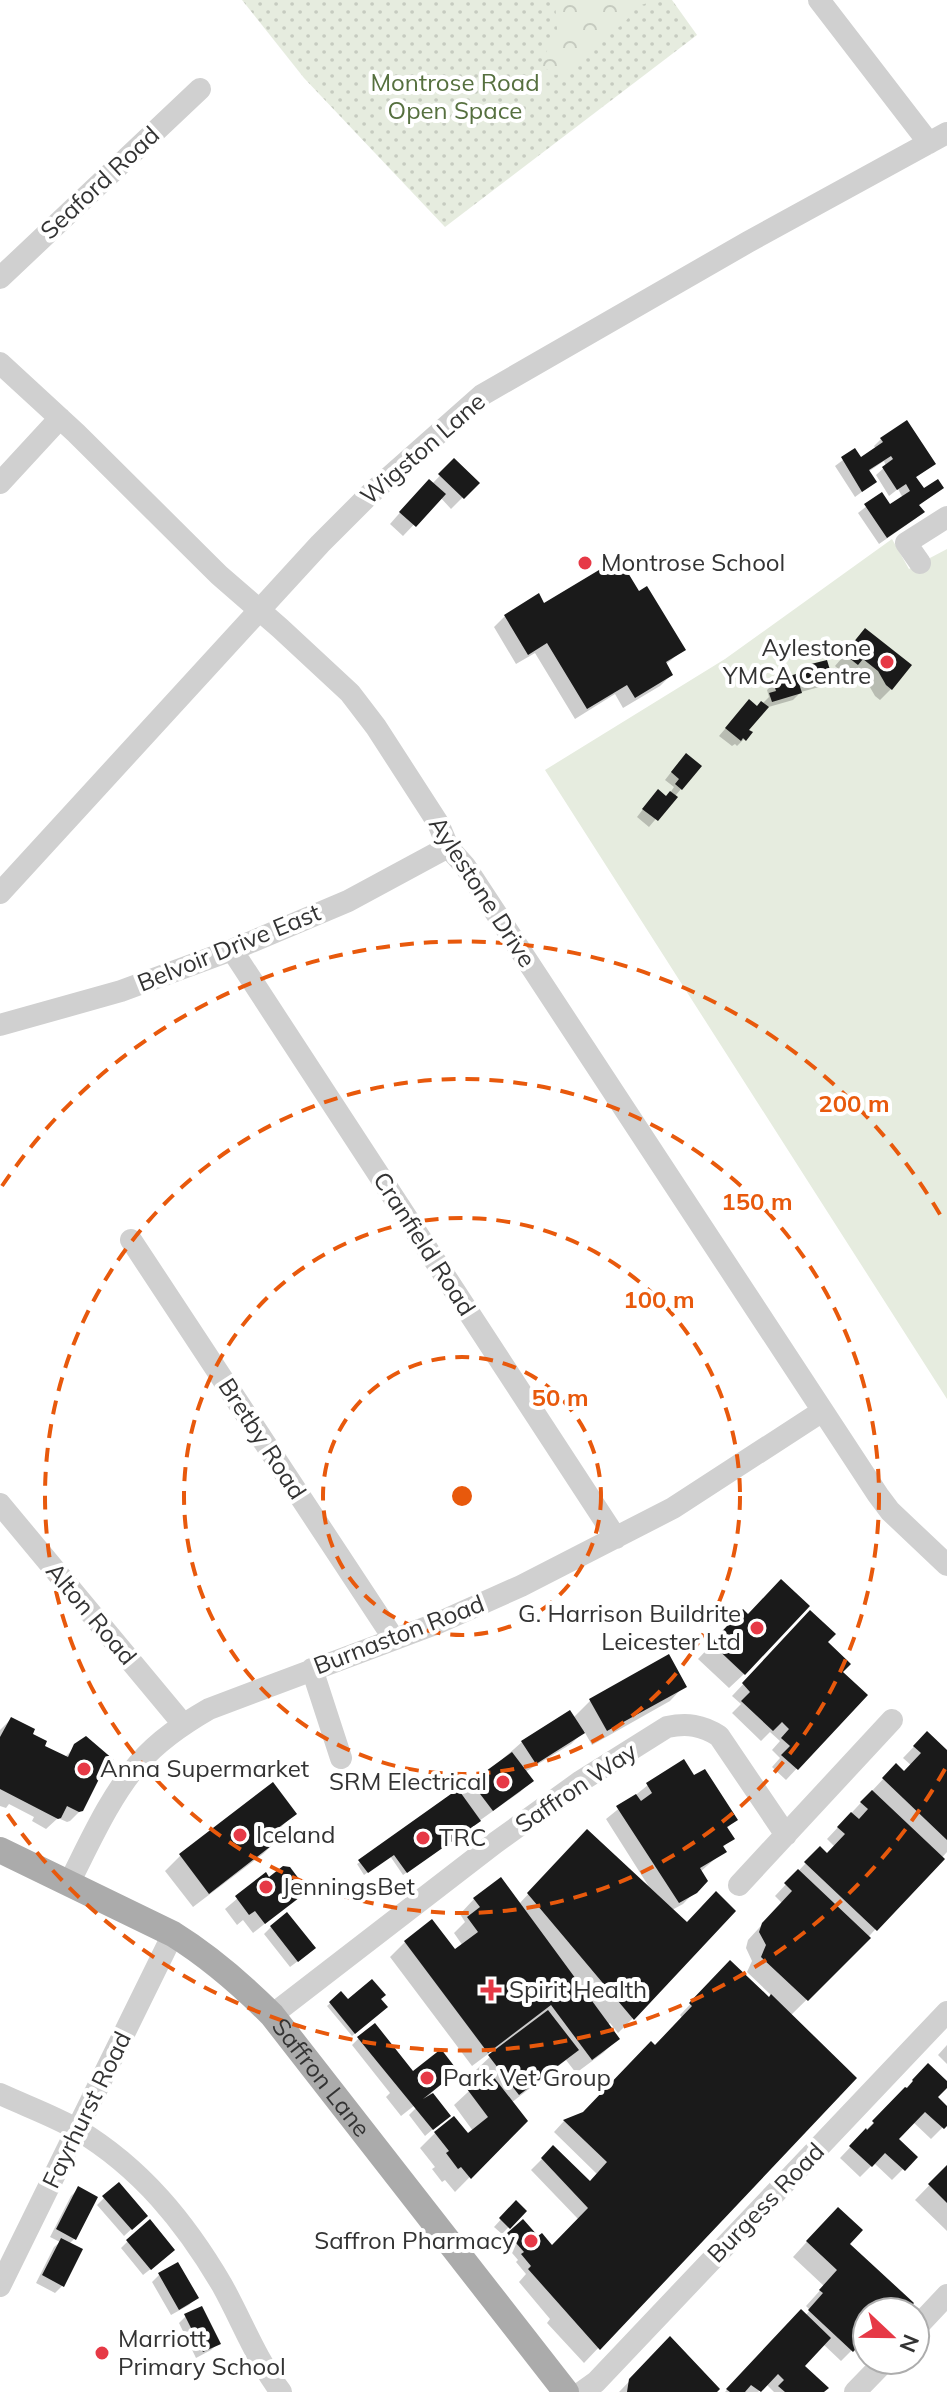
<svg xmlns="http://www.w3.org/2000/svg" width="947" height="2392" viewBox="0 0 947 2392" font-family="Mulish,sans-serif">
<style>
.grass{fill:url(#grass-dots)}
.forest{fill:url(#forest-crowns)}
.pitch{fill:#e6ecdf}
.shadow{fill:#0003}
.building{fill:#1a1a1a}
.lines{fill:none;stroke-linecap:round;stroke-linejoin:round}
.minor{stroke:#d0d0d0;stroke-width:22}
.major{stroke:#ababab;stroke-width:26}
.ring{fill:none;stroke:#e8590c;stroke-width:4;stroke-dasharray:14 10}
.poi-dot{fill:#e63946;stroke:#fff;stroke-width:3}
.labels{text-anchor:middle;stroke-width:8;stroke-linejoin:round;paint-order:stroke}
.park-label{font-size:24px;fill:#56703f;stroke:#fff}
.street-label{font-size:24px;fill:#333;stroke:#fff}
.poi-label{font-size:24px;fill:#333;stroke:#fff;text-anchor:start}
.centre{fill:#e8590c;stroke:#fff;stroke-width:4}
.ring-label{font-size:24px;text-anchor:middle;font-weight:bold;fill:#e8590c;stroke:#fff;stroke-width:8;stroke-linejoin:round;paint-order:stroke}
</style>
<defs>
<pattern id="grass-dots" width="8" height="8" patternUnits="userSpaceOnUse" patternTransform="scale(2)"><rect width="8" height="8" fill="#e6ecdf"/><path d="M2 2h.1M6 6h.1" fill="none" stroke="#c6cbc0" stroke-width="1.8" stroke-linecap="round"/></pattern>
<pattern id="forest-crowns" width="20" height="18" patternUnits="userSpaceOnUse" patternTransform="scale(2)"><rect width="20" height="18" fill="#e6ecdf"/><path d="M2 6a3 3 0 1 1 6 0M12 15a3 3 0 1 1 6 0" fill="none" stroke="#c6cbc0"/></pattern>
</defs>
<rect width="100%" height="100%" fill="#fff"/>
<!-- grass -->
<path class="grass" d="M242 0H672L697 35 445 227 304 78Z"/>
<!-- forest -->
<path class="forest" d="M555 0H658L634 7C626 25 622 24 608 35 587 52 582 65 556 75L540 65 557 30Z"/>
<!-- pitch -->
<path class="pitch" d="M892 539 909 569 947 549V1399L545 770 725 659Z"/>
<!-- shadow -->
<path class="shadow" d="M881 439 934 464 915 478 923 491 941 488 918 506 922 512 915 519 879 544 858 513 881 495 889 507 903 498 898 489 889 496 876 475 886 466 884 461 868 472 875 482 855 497 835 466 855 451 860 460 876 449 874 446Z
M454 461 477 483 451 509 440 497 403 536 390 524 418 492 432 484Z
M639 594 683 650 665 665 671 675 660 686 623 708 615 694 575 719 535 653 516 664 494 627 505 616 544 606Z
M865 631 891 689 880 700 875 696 867 682 851 669 845 675 835 666Z
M805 668 829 673 837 677 830 684 801 692 793 700 765 708 747 730 750 733 737 746 735 744 732 746 719 736 742 709 756 708 762 704 769 697 767 690 774 683 797 676Z
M679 762 681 789 649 827 637 817 651 799H666L674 787 665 780Z
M810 1613 840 1673 865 1695 786 1780 772 1767 780 1758 772 1750 780 1741 770 1732 761 1741 732 1713 741 1704 732 1696Z
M748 1616 744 1674 729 1688 698 1659 728 1627Z
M684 1686 670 1701 592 1745 584 1731 571 1744 525 1772 531 1781 520 1792 403 1875 390 1856 364 1875 357 1864 460 1796 522 1742 573 1718 590 1701Z
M11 1719 42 1747 64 1758 76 1746 98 1776 82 1809 70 1821 67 1822 58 1818 46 1829 32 1821 34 1817 9 1804 6 1808 0 1806V1730Z
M927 1733 947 1752V1852L846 1961 790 2016 854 2078 584 2363 547 2323 550 2319 519 2282 526 2274 516 2262 518 2260 502 2241 509 2234 538 2239 552 2248 579 2220 531 2170 553 2148 590 2183 598 2175 554 2132 564 2121 584 2114 655 2048 683 2019 680 2015 730 1963 769 2000 772 1996 747 1972 752 1961 746 1948 748 1940 782 1903 775 1896 820 1848 827 1855 835 1847 827 1839 885 1777 904 1773 912 1766 903 1758Z
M694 1778 735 1820 726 1829 732 1838 722 1848 724 1851 700 1872 706 1880 683 1904 672 1910 633 2018 618 2033 610 2023 607 2025 617 2039 603 2053 576 2073 566 2060 511 2103 525 2121 455 2192 445 2180 442 2182 432 2169 435 2167 420 2148 435 2133 468 2136 473 2131 454 2105 481 2080 475 2071 494 2053 492 2051 472 2066 390 1957 405 1942 432 1922 454 1952 463 1946 454 1933 465 1922 460 1914 474 1899 519 1904 573 1846 651 1890 606 1819 648 1785Z
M272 1785 294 1814 274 1834 278 1839 263 1854 193 1907 165 1871 180 1856Z
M265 1875 269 1879 306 1891 253 1933 243 1920 237 1925 225 1909Z
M271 1927 306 1955 290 1967 264 1934Z
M341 1994 348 2002 379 1999 385 2007 352 2036 327 2006Z
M359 2038 404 2077 456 2071 431 2093 448 2116 425 2136 409 2115 417 2107 415 2105 401 2116 386 2097 390 2093 352 2045Z
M947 2045V2064L938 2055Z
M928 2065 947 2084 935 2097 947 2108V2123L931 2139 912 2121 896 2139 915 2157 892 2180 874 2163 860 2177 840 2158Z
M947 2167V2231L915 2200Z
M78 2189 74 2239 69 2244 62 2286 55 2293 36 2283 54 2247 60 2242 50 2237 71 2196Z
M104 2198 138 2223 124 2236 97 2205Z
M516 2203 524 2211 502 2234 494 2227Z
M823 2224 847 2244 904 2312H867V2351L861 2357 853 2349 841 2361 823 2344 802 2366 822 2392H774L766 2384 758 2392H725L790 2323 805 2316 810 2310 806 2306 824 2286 793 2257Z
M128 2241 166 2257 143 2275 121 2248Z
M159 2275 196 2298 189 2305 171 2315 152 2282Z
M186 2316 218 2343 211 2350 196 2358 179 2323Z
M670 2339 715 2392H619Z"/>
<!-- building -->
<path class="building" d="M907 420 936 464 916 477 924 488 938 479 944 488 919 505 925 512 887 538 864 504 882 492 890 504 910 491 906 484 897 490 882 467 893 459 891 456 869 470 877 482 862 492 841 457 855 448 861 457 883 442 880 438Z
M454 458 480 483 464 499 438 474Z
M429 479 446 494 416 527 399 512Z
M619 558 639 591 647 586 686 650 666 662 673 675 635 698 627 685 587 709 547 643 528 655 504 615 539 593 544 603Z
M865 628 912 665 892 690 886 685 878 671 863 659 858 665 844 654Z
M827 660 830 670 836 668 839 677 809 686 803 666Z
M796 674 802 693 772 702 769 693 776 691 773 681Z
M749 699 757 706 761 701 769 707 749 730 753 732 746 741 743 738 741 741 725 728Z
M686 753 702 766 682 790 675 784 679 779 671 772Z
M658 789 666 796 670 791 678 797 658 821 642 809Z
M781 1579 810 1606 745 1675 711 1643 743 1609 748 1614Z
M810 1610 836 1634 828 1642 851 1664 843 1672 868 1695 798 1770 781 1755 790 1746 781 1738 789 1729 782 1722 773 1731 741 1701 750 1692 742 1683Z
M669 1654 687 1687 607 1731 589 1699Z
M570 1710 585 1733 536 1764 521 1741Z
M11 1717 35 1729 33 1734 47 1741 45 1746 68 1757 74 1744 86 1736 114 1760 100 1777 83 1811 79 1812 67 1806 61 1818 58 1819 0 1789V1737Z
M927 1731 947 1750V1840L882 1778 896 1763 904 1771 921 1753 913 1746Z
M512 1752 534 1781 493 1811 471 1782Z
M684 1759 694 1775 705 1769 738 1820 727 1827 735 1839 723 1846 727 1852 700 1868 708 1881 697 1893 679 1903 616 1806 636 1794 641 1801 652 1793 646 1783Z
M273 1782 297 1814 274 1831 280 1839 209 1894 179 1854Z
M458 1789 481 1821 407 1873 394 1855 368 1873 358 1860Z
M872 1790 945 1859 877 1931 804 1862 820 1846 827 1853 845 1834 837 1827 851 1812 859 1819 868 1809 860 1802Z
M587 1829 687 1922 716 1891 736 1911 634 2020 527 1893Z
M283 1866 290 1867 308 1891 265 1924 255 1911 249 1915 235 1896 266 1872 269 1877Z
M798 1869 871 1938 808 2001 761 1957 766 1945 759 1932 762 1923 792 1891 784 1883Z
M501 1877 620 2039 592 2060 551 2005 488 2053 404 1941 432 1919 455 1949 478 1932 467 1917 480 1907 473 1898Z
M287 1912 316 1948 298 1962 270 1926Z
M730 1960 769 1997 771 1994 857 2078 600 2350 528 2269 531 2266 521 2254 524 2252 507 2233 523 2219 538 2236 542 2233 552 2245 588 2208 541 2158 553 2145 590 2181 607 2162 563 2120 583 2112 651 2041 655 2045 692 2006 689 2003Z
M372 1979 386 1995 381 1999 388 2007 355 2034 329 2002 341 1991 348 1999Z
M548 2010 579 2050 519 2095 488 2055Z
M375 2023 413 2071 441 2049 458 2071 423 2099 433 2093 451 2116 433 2130 357 2037Z
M928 2063 947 2081V2088L938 2097 947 2106V2126L944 2129 925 2112 899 2139 918 2157 905 2171 885 2153 872 2167 849 2146 866 2128 867 2130 874 2123 872 2121 905 2087 907 2088 913 2081 912 2080Z
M489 2071 528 2121 471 2179 461 2167 458 2169 446 2153 449 2151 434 2132 454 2116 468 2133 488 2117 467 2089Z
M947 2165V2203L928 2184Z
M119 2182 148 2216 132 2230 102 2196Z
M78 2186 98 2197 76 2240 56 2229Z
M516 2200 527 2211 510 2229 499 2218Z
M838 2207 863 2230 850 2244 914 2303 906 2312H867V2337L853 2352 808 2310 823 2293 819 2290 837 2270 806 2241Z
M150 2219 175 2250 151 2270 126 2240Z
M61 2238 83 2249 64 2287 42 2275Z
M178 2262 199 2298 179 2310 158 2273Z
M202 2306 221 2344 203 2352 184 2314Z
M801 2309 831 2338 805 2366 829 2388 824 2392H785L778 2386 784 2380 778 2374 761 2392 751 2385 745 2392H730L726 2389Z
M670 2336 720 2389 717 2392H627L629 2379Z"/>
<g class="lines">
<!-- minor -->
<path class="minor" d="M819 0 929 143
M0 278 200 89
M0 363 76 433 219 575 280 628 350 693 376 727 438 823 448 847 465 866 878 1495 890 1511 947 1565
M0 483 60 418
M920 563 906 543 947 517
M0 893 320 544 369 495 482 395 748 242 947 133
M232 950 616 1538
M0 1025 121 991 232 950 348 901 448 847
M131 1240 394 1639
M0 1504 183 1724
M312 1669 341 1758
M69 1883C89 1844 110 1796 139 1763 159 1740 183 1724 209 1709L438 1623 521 1586 673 1508 821 1412
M739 1885 892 1720
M272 2015 495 1843 581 1781 667 1727C687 1723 702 1725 719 1736L786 1835
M0 2094C26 2106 54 2116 78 2130 141 2168 185 2222 222 2285 242 2321 256 2359 281 2392
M0 2286 173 1934
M915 2329 947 2295
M582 2392 596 2382 947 2012
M855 2392 886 2360"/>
<!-- major -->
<path class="major" id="s1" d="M0 1850 173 1934C210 1957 241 1984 272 2015L566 2392"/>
</g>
<!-- distance rings -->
<g class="ring">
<circle cx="462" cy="1496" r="139"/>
<circle cx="462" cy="1496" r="278"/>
<circle cx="462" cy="1496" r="417"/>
<path d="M945 1769A555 555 0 0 1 2 1806M2 1186A555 555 0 0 1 945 1223"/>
</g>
<!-- markers -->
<g class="poi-dot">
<circle cx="585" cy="563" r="8"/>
<circle cx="887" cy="662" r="8"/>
<circle cx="757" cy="1628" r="8"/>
<circle cx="84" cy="1769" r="8"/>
<circle cx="503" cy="1782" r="8"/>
<circle cx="240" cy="1835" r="8"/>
<circle cx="423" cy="1838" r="8"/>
<circle cx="266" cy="1887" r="8"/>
<path d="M487 1978h8v8h8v8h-8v8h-8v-8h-8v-8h8z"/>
<circle cx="427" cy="2078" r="8"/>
<circle cx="531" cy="2241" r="8"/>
<circle cx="102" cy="2353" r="8"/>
</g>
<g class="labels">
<!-- park labels -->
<g class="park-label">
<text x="455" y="91">Montrose Road<tspan x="455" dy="28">Open Space</tspan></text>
</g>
<!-- street labels -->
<g class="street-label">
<text transform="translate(100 183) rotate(-43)" y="8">Seaford Road</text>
<text transform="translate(423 449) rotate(-41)" y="8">Wigston Lane</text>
<text transform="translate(482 892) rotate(57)" y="8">Aylestone Drive</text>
<text transform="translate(229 948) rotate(-22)" y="8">Belvoir Drive East</text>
<text transform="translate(424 1244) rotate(57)" y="8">Cranfield Road</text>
<text transform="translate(262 1439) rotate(57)" y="8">Bretby Road</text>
<text transform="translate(91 1614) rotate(50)" y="8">Alton Road</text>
<text transform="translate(399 1635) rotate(-21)" y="8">Burnaston Road</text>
<text transform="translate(576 1788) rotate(-34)" y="8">Saffron Way</text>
<text dy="8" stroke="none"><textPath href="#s1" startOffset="400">Saffron Lane</textPath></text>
<text transform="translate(87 2110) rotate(-64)" y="8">Fayrhurst Road</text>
<text transform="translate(766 2203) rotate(-46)" y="8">Burgess Road</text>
</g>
<!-- poi labels -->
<g class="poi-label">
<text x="601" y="571">Montrose School</text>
<text x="871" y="656" text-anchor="end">Aylestone<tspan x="871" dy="28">YMCA Centre</tspan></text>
<text x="741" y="1622" text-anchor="end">G. Harrison Buildrite<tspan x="741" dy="28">Leicester Ltd</tspan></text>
<text x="100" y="1777">Anna Supermarket</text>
<text x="487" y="1790" text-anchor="end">SRM Electrical</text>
<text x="256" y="1843">Iceland</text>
<text x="439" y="1846">TRC</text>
<text x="282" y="1895">JenningsBet</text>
<text x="509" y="1998">Spirit Health</text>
<text x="443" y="2086">Park Vet Group</text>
<text x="515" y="2249" text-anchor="end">Saffron Pharmacy</text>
<text x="118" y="2347">Marriott<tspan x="118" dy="28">Primary School</tspan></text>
</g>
</g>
<circle cx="462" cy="1496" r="12" class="centre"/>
<g class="ring-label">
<text x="854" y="1112">200 m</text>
<text x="757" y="1210">150 m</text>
<text x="659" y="1308">100 m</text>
<text x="560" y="1406">50 m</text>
</g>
<!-- north arrow -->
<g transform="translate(891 2336) rotate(112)"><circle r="38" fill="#ffffff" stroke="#adadad" stroke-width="2"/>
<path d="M0-6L14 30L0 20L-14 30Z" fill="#e63946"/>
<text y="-12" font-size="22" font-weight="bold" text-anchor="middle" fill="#333333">N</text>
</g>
</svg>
